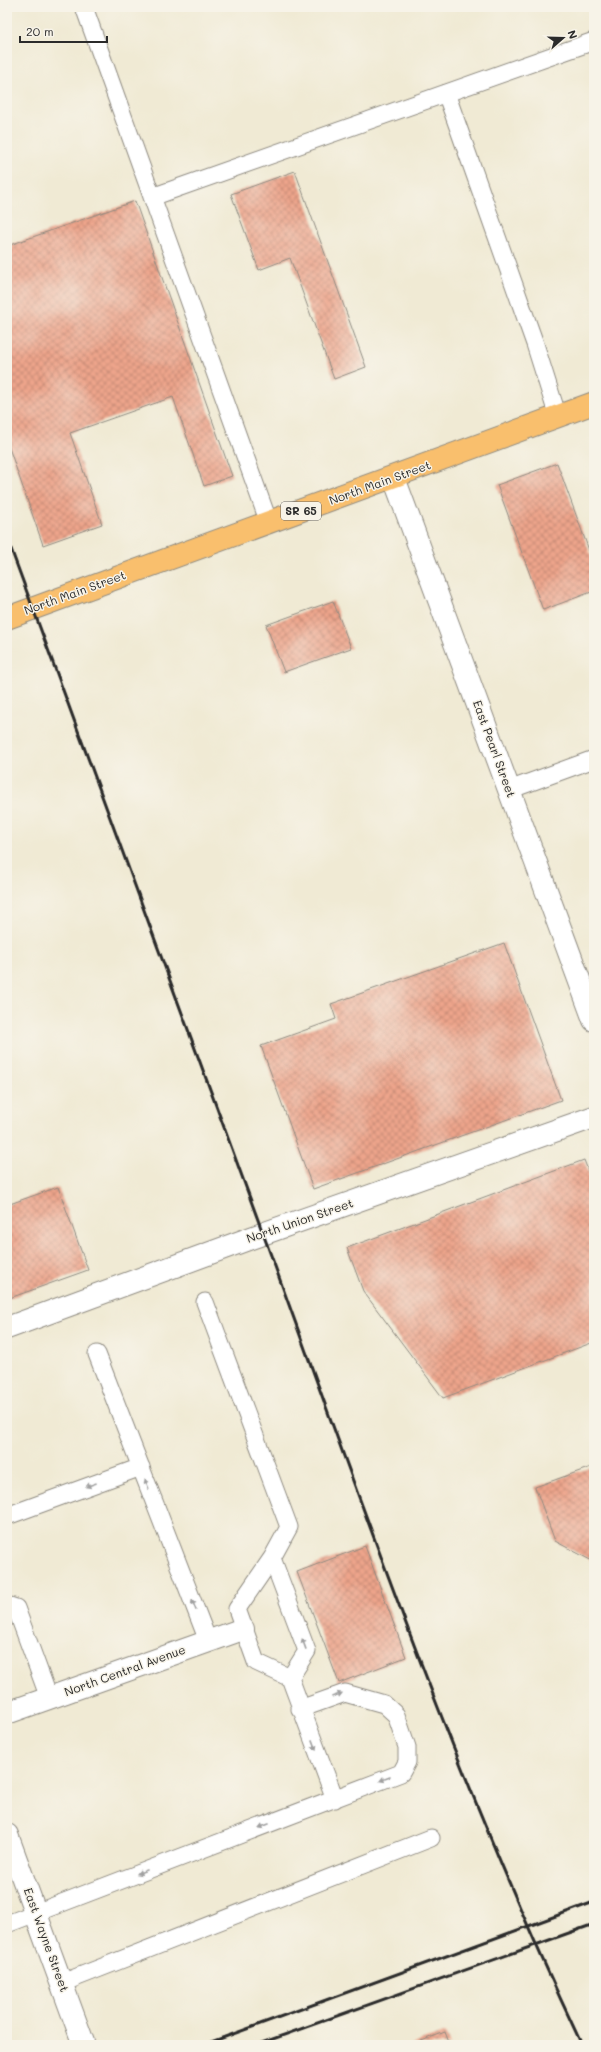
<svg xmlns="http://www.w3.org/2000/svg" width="601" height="2052" viewBox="0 0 601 2052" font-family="Mali,sans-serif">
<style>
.building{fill:url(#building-cross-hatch)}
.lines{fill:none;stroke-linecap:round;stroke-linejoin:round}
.lane-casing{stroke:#8e8a80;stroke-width:19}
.street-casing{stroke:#8e8a80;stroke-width:24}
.primary-casing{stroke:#8e8a80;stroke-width:24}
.lane{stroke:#fff;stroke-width:17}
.street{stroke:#fff;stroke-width:22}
.primary{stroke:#f9bf6d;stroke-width:22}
.rail{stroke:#2b2b2b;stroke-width:3}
.oneway{fill:#a0a0a0}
.labels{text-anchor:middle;stroke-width:3;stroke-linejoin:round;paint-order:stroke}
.shield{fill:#f7f3e8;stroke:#686764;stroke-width:1}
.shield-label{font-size:11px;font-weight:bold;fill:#2b2b2b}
.street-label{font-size:12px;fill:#2b2b2b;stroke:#f7f3e8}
</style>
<defs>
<pattern id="building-cross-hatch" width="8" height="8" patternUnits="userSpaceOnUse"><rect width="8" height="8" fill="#eda48b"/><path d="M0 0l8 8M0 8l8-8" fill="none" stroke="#c08672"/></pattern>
</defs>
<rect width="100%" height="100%" fill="#f7f3e8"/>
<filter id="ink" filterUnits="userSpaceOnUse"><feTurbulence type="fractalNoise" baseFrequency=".025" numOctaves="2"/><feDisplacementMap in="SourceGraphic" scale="8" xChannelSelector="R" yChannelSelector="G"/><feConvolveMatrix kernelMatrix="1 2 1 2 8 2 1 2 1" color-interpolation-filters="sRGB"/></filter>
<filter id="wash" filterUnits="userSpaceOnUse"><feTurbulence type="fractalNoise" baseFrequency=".012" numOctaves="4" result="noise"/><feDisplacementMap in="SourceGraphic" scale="16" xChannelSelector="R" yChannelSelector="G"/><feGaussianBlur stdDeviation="0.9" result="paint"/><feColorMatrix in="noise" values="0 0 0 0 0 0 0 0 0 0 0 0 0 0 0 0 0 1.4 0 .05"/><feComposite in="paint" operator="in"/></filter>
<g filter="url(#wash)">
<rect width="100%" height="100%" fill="#f0ead4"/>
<g id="blocks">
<!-- building -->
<path class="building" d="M295 171 366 367 334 379 290 258 259 270 231 194Z
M135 201 232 476 204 486 173 397 70 433 102 524 43 545 7 442V246Z
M557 463 594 564V591L543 610 497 485Z
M333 601 351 648 284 672 266 625Z
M504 943 561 1100 313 1189 261 1046 336 1019 331 1004Z
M584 1160 594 1186V1342L443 1398 363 1291 347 1248Z
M58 1187 88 1270 7 1299V1205Z
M594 1466V1562L555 1541 535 1487Z
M365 1546 406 1657 339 1683 297 1572Z
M445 2032 450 2045H411Z"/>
</g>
</g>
<g filter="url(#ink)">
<use href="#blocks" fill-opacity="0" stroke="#8e8a80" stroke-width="1"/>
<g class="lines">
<!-- lane casing -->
<g class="lane-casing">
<path id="lane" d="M84 7 269 523
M446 93 535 344 558 417
M152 197 594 41
M509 790 594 759
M205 1302 289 1527 272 1558 237 1609 256 1662 290 1678 335 1799
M97 1354 208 1641
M7 1516 141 1467
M272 1558 307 1651 290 1678
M7 1605 16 1608 49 1698
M7 1924 401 1773 407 1762V1747L396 1715 384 1704 345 1693 300 1709
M62 1983 431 1838"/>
</g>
<!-- street casing -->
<g class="street-casing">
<path id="street" d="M394 478 594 1020
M7 1328 251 1238 594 1117
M7 1713 243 1629
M7 1835 84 2045"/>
</g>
<!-- primary casing -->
<g class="primary-casing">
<path id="primary" d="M7 618 594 403"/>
</g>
<!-- lane -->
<use href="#lane" class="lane"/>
<!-- street -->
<use href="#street" class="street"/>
<!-- primary -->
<use href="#primary" class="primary"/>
<!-- rail -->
<path class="rail" d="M7 538C95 782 187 1025 276 1269 371 1530 463 1794 582 2045
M203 2045 594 1902
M256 2045 594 1924"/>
</g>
<!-- one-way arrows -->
<defs><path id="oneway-solid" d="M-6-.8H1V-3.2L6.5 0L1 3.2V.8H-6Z"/></defs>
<g class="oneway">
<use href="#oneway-solid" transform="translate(147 1484) rotate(-111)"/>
<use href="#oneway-solid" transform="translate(91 1485) rotate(160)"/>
<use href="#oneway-solid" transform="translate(194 1605) rotate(-111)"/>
<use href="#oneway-solid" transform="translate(304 1644) rotate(-110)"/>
<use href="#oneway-solid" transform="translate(337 1695) rotate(-20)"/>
<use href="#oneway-solid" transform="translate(314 1745) rotate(69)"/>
<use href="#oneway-solid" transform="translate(385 1779) rotate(159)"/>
<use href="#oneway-solid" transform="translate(264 1826) rotate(159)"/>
<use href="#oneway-solid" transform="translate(142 1872) rotate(159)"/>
</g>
</g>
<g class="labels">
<!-- shield labels -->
<rect class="shield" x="281" y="502" width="40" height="18" rx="3"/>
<g class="shield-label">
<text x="301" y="515">SR 65</text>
</g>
<!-- street labels -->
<g class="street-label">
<text transform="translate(380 483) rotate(-20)" y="4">North Main Street</text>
<text transform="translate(75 593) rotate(-20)" y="4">North Main Street</text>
<text transform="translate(494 749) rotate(70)" y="4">East Pearl Street</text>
<text transform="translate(300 1221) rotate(-19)" y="4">North Union Street</text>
<text transform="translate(125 1671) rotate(-20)" y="4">North Central Avenue</text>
<text transform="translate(46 1940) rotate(70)" y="4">East Wayne Street</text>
</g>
</g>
<!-- margin -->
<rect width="601" height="2052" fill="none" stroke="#f7f3e8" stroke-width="24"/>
<!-- north arrow -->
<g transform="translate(563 38) rotate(70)" stroke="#f7f3e8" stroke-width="3" paint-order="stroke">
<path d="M0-3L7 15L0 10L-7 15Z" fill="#2b2b2b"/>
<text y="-6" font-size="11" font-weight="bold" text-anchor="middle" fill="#2b2b2b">N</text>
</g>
<!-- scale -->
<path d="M20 36v6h87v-6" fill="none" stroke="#2b2b2b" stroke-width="2"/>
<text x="26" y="36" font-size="12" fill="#2b2b2b" stroke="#f7f3e8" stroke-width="3" paint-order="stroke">20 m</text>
</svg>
